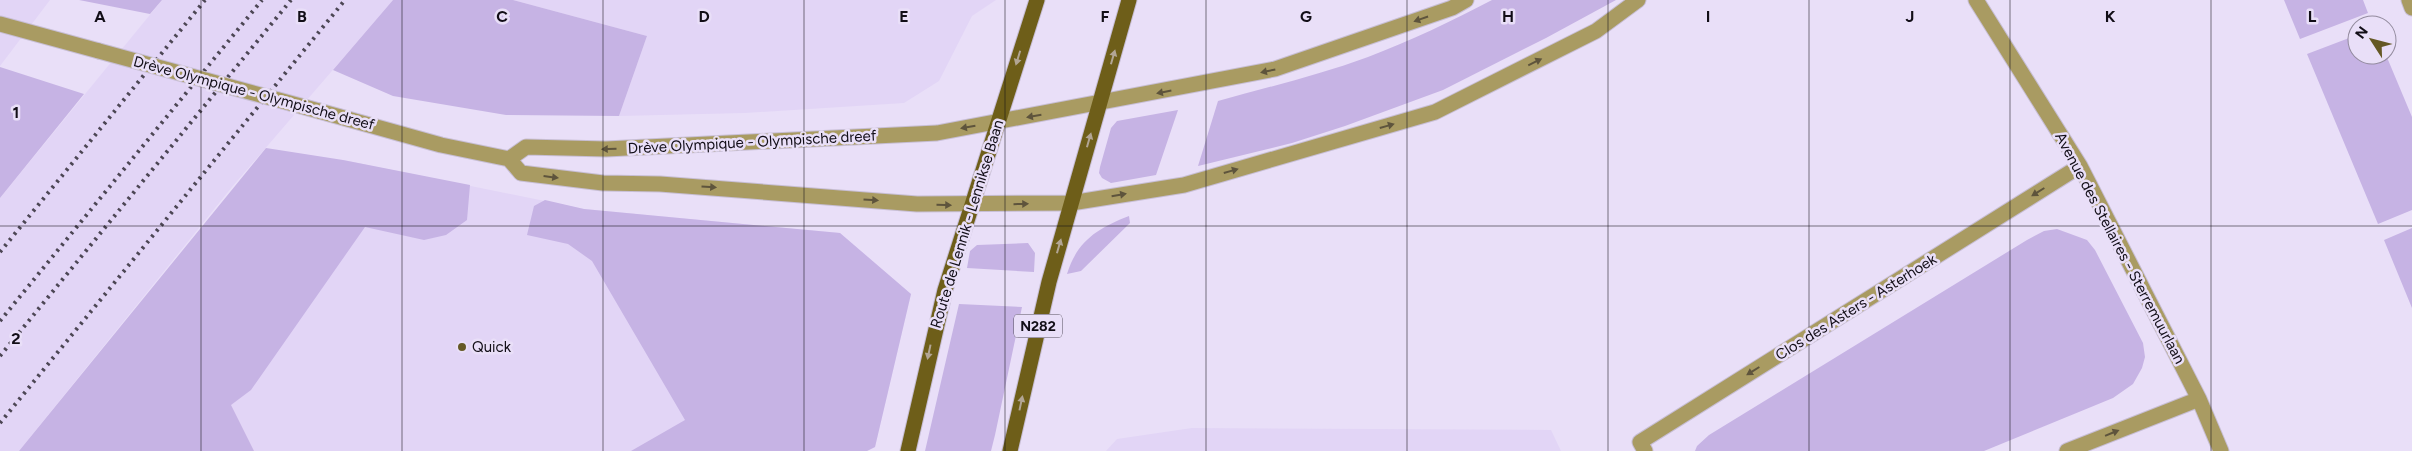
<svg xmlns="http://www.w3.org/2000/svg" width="2412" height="451" viewBox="0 0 2412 451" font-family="Figtree,sans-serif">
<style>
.built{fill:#e2d5f6}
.green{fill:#c6b3e4}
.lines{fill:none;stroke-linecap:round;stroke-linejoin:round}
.minor-casing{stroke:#c7bed4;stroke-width:17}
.major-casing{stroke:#c7bed4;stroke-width:17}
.minor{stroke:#a99b62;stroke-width:15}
.major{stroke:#6e5e19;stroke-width:15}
.rail{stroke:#4c4654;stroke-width:4;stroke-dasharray:2.5 5;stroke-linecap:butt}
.minor-bridge-casing{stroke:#c7bed4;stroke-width:17;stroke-linecap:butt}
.minor-bridge{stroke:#a99b62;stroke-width:15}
.oneway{fill:#5e543c}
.oneway2{fill:#b2a594}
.grid{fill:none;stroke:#120e17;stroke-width:1;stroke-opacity:0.55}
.poi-dot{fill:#655825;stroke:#e9dff8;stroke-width:2}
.labels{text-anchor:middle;stroke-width:5;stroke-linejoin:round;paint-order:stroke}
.shield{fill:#e9dff8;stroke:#524d5a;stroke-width:1}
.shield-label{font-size:14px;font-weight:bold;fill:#120e17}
.street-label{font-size:15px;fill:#120e17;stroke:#e9dff8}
.poi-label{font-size:15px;fill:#120e17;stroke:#e9dff8;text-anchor:start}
.grid-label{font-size:16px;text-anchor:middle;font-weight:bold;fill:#120e17;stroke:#e9dff8;stroke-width:5;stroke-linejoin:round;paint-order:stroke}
</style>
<rect width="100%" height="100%" fill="#e9dff8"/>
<!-- built -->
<path class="built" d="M0 0H50L0 66Z
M162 0H393L232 187 19 451H0V198Z
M513 0H996L972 16 939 81 904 103 745 113 619 116 647 36Z
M343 160 584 209 840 233 911 294 875 447 867 451H128Z
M1192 428 1551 430 1561 451H1106L1117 439Z"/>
<!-- green -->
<path class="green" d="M79 0H162L150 14Z
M393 0H513L647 36 619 116 506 115 393 96 333 70Z
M1492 0H1616L1546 38 1443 90 1345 126 1292 143 1198 166 1218 101C1268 87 1319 75 1368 57 1410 41 1452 21 1492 0Z
M2284 0H2363L2368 13 2300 39Z
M2357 35V55H2386L2412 117V210L2378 224 2307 54Z
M0 67 84 94 0 198Z
M1178 110 1156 175 1111 183 1102 178 1099 173 1100 167 1111 128 1117 121Z
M266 148 343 160 470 185 467 220 446 235 424 240 365 227 251 390 231 405 254 451H19Z
M545 200 584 209 840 233 911 294 875 447 867 451H631L685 420 592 261 568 244 527 235 534 206Z
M1129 216 1130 223 1081 271 1067 274C1077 241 1098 228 1129 216Z
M2412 228V308L2384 240Z
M2057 229 2087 240 2095 250 2143 343 2145 357 2142 368 2133 384 2113 398 1984 451H1695L1697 446 1709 435 2027 240 2044 231Z
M1028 243 1035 253 1034 272 967 268 970 251 977 245Z
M959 304 1022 307 995 435 991 451H925Z"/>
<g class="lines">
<!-- minor casing -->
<g class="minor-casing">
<path id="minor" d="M1976 0 2080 166 2199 399 2221 451
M2409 0 2412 8
M0 24 99 51
M319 111 441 145 509 159 521 173 603 183 660 184 917 204 1071 203 1184 185 1435 112 1596 31 1638 0
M509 159 526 147 606 149 937 133 1275 69 1452 8 1466 0
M1645 451 1640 442 2080 166
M2067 451 2199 399"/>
</g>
<!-- major casing -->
<g class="major-casing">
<path id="major" d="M908 451 945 290 1037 0
M1010 451 1049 282 1129 0"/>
</g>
<!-- minor -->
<use href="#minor" class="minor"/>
<!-- major -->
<use href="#major" class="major"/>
<!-- rail -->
<path class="rail" d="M0 252 205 0
M0 321 262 0
M0 356 291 0
M0 423 345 0"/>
<!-- minor-bridge casing -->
<g class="minor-bridge-casing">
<path id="minor-bridge" d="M99 51 319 111"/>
</g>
<!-- minor-bridge -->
<use href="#minor-bridge" class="minor-bridge"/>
</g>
<!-- one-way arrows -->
<defs><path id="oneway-solid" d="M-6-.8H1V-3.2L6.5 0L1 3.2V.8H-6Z" transform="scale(1.25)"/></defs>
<g class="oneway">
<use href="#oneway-solid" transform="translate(1421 19) rotate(161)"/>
<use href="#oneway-solid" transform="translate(1535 62) rotate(-26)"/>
<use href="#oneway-solid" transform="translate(1268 71) rotate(168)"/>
<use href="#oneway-solid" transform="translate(1164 92) rotate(169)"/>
<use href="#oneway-solid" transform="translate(1034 116) rotate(170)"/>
<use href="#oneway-solid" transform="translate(1387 126) rotate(-16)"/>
<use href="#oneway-solid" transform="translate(968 127) rotate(170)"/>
<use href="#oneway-solid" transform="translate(609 149) rotate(179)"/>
<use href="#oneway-solid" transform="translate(1231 171) rotate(-16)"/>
<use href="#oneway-solid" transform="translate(551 177) rotate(7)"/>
<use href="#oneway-solid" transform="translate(709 187) rotate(4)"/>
<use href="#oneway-solid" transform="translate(2038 192) rotate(148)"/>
<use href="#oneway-solid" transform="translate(1119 195) rotate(-10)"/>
<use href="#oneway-solid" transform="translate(871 200) rotate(4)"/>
<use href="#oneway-solid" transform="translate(1021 204) rotate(-1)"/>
<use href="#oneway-solid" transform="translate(944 205) rotate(1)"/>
<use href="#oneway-solid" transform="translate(1753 371) rotate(148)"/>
<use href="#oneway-solid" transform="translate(2112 433) rotate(-22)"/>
</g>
<g class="oneway2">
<use href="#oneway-solid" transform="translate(1113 57) rotate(-74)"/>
<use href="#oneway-solid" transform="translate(1018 58) rotate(107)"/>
<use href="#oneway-solid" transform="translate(1089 140) rotate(-74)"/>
<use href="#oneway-solid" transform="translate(1059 246) rotate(-74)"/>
<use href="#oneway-solid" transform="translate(929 352) rotate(102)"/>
<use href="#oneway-solid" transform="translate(1021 403) rotate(-78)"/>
</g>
<!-- grid -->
<path class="grid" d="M201 0V451M402 0V451M603 0V451M804 0V451M1005 0V451M1206 0V451M1407 0V451M1608 0V451M1809 0V451M2010 0V451M2211 0V451M0 226H2412"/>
<!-- markers -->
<circle class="poi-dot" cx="462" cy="347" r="5"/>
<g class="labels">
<!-- shield labels -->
<rect class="shield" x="1014" y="314.5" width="48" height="23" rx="4"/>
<g class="shield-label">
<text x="1038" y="331">N282</text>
</g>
<!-- street labels -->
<g class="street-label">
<text transform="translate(254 93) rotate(15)" y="5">Drève Olympique - Olympische dreef</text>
<text transform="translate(752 142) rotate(-3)" y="5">Drève Olympique - Olympische dreef</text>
<text transform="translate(967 224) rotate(-73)" y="5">Route de Lennik - Lennikse Baan</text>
<text transform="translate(2120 248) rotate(62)" y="5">Avenue des Stellaires - Sterremuurlaan</text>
<text transform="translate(1856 307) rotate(-32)" y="5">Clos des Asters - Asterhoek</text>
</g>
<!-- poi labels -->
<g class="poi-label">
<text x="472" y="352">Quick</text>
</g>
</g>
<g class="grid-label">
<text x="100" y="22">A</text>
<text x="302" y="22">B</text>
<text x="502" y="22">C</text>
<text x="704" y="22">D</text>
<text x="904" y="22">E</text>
<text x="1105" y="22">F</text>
<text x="1306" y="22">G</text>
<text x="1508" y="22">H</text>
<text x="1708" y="22">I</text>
<text x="1910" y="22">J</text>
<text x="2110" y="22">K</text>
<text x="2312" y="22">L</text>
<text x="16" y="118">1</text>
<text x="16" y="344">2</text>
</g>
<!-- north arrow -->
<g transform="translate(2372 40) rotate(306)"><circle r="24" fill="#e9dff8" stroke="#938b9e"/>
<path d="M0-4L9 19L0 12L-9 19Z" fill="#655825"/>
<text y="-8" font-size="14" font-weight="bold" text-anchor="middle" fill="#120e17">N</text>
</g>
</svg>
